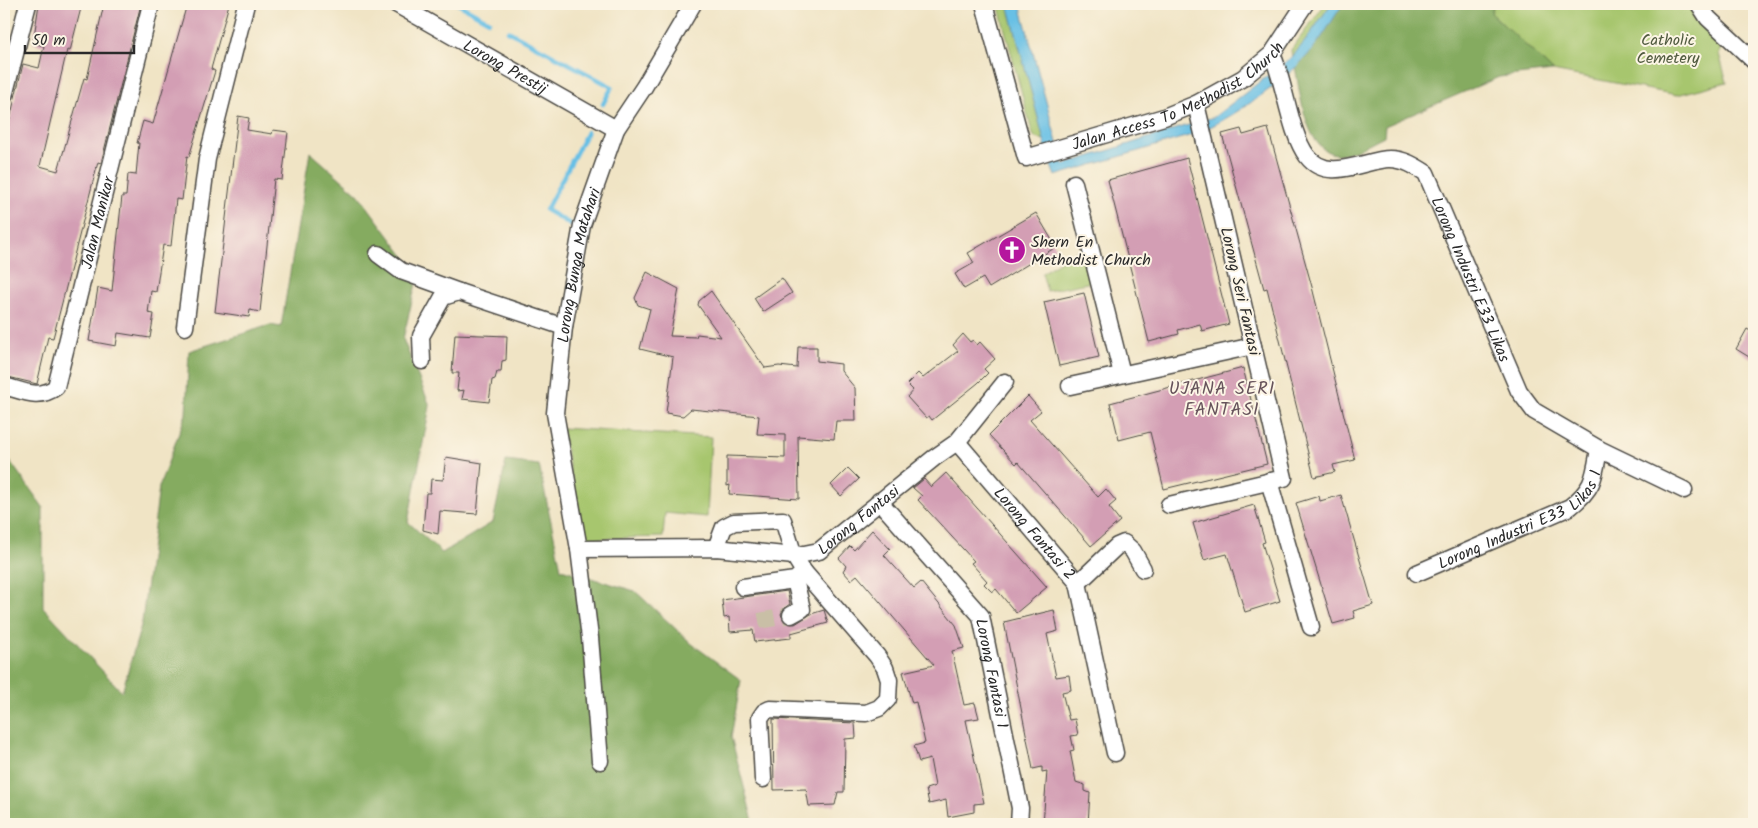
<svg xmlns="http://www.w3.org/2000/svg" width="1758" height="828" viewBox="0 0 1758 828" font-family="Kalam,sans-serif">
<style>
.green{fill:#a7c66e;stroke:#69784c}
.forest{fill:#85ab61;stroke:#586b46}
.water{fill:#68c0e5;stroke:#4a7688}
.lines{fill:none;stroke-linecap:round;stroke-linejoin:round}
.stream{stroke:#68c0e5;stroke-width:4.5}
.building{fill:#d39eb4}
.street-tunnel{stroke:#c9bfa6;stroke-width:16;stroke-dasharray:16 8;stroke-linecap:butt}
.street-casing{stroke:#494742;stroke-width:19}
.street{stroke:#fff;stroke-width:16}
.labels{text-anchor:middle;stroke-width:4;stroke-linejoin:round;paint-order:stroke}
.park-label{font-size:16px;fill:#505a3f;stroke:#fcf5e5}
.street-label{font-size:16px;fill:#2b2b2b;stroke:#fcf5e5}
.poi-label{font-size:16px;fill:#2b2b2b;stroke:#fcf5e5;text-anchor:start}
.neighbourhood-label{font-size:18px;letter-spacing:1px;fill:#66535b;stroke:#fcf5e5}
</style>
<rect width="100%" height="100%" fill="#fcf5e5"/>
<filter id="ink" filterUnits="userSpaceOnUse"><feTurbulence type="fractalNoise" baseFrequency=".02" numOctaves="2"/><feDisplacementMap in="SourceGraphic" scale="10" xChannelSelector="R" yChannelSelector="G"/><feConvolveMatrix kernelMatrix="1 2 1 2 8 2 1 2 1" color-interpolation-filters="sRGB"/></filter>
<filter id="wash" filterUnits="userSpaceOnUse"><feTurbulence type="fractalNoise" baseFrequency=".0096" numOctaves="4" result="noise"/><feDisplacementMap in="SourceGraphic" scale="20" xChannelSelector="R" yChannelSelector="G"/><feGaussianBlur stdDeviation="1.12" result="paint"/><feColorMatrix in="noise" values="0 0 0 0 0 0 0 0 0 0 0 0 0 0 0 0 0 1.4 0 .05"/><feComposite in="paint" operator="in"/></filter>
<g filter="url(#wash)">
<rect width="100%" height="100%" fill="#f0e4c5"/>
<!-- green -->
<path class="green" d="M998 4H1008L1044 140 1035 138 1032 132Z
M1325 4H1331L1306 40 1292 57 1291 50Z
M1494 4H1692L1722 44 1719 54 1727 82 1677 95 1553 71 1491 13Z
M1083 247 1092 282 1047 291 1042 273Z
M561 428 711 437 707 517 665 513 663 537 585 539Z"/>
<!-- forest -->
<path class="forest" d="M1343 4H1494L1491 13 1553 71 1499 77 1385 126 1384 136C1371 142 1355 153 1341 154 1306 158 1300 91 1295 67L1312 49Z
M310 152 358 194 418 275 403 339 430 406 408 522 442 553 493 522 506 461 539 465 561 569 635 591 692 644 741 680 731 737 753 821 755 824H4V453L43 507V607L122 692 142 622 159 487 186 414 189 351 270 325 281 327Z"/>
<!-- water -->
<path class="water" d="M1008 4H1020L1063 165 1214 117 1292 57 1306 40 1331 4H1343C1333 19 1324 35 1313 49 1288 80 1231 119 1195 134L1055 176 1050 163Z"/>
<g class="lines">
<!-- stream -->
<path class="stream" d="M458 4 489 21
M508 31 612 87 603 104
M570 224 546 210 587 132"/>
</g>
<g id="blocks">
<!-- building -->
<path class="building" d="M39 4H82L70 51 67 50 40 166 58 171 84 78 87 79 104 4H141L101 163 98 162 53 338 48 337 37 384 4 376V144L23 64 39 68 44 46 33 43Z
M187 4H229L211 69 215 71 189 157 187 156 182 200 176 199 171 246 163 245 156 292 151 291 148 313 154 314 150 338 118 333 116 346 89 341 98 288 112 291 122 196H126L128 174 136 175 139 143H137L143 121 153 124Z
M238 116 249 118 247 130 272 134 273 130 288 132 282 180 274 179 260 312 250 310 249 317 215 312Z
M1268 128 1312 287 1355 460 1333 465 1335 472 1314 477 1267 288 1264 289 1222 134 1241 129 1243 135Z
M1187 158 1229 324 1202 331 1200 324 1178 330 1179 334 1149 342 1108 180Z
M1036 213 1056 247 989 288 983 278 964 289 955 274 974 263 968 253Z
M647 272 679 289 670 336 696 337 697 334 721 337 698 305 699 301 711 291 765 368 779 366 797 368 798 347H817V361L841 364V371L855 388 856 421H836L834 439 798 436 799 499 729 494 730 485 727 486V456L785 458V435L757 434 759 416 691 409 683 416 666 413 673 357 640 349 650 309 638 305 635 298Z
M782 278 792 293 763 312 754 298Z
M1084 293 1099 357 1059 366 1044 302Z
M1747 329 1754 333V360L1736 349Z
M455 334 507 336 506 360 502 361 501 372H497L495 379 492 380 489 402 462 399 464 390 457 391 459 373H452Z
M963 334 970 342 973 340 977 345 980 342 995 359 984 369 988 373 978 383 932 420 929 416 926 418 907 397 913 390 907 384 918 373 923 378 958 351 953 345Z
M1243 368 1267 464 1164 489 1150 432 1119 440 1110 403Z
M1028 396 1041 411 1030 420 1098 497 1106 489 1116 501 1109 507 1120 521 1091 546 1018 462 1016 464 989 435Z
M446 457 482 463 477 514 440 511 438 534 423 530 426 493H430L431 479 443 480Z
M848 468 859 479 841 496 831 485Z
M946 473 1047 587 1016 613 996 589 992 592 984 584 987 581 971 563 974 561 918 500 922 496 913 488 924 479 931 487Z
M1341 495 1373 605 1353 611 1355 618 1333 624 1296 503 1319 496 1320 501Z
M1254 505 1265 542 1262 543 1280 601 1245 612 1227 554 1204 560 1193 523Z
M872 530 890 549 884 555 914 588 921 582 956 625 964 648 952 651 964 705 975 703 979 718 966 720 984 803 974 804V812L948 817 946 800 929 804 926 789 935 786 930 759 919 762 914 746 925 743 916 702 912 703 903 672 934 665 857 575 851 580 843 571 846 566 839 558 850 546 854 550Z
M787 591 790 604 783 609 781 614 785 623 795 624 811 614 824 610 828 623 791 633V638L755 642 753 630 730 632 729 617 724 618 722 600Z
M1054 610 1058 631 1047 634 1056 677 1069 675 1071 690 1062 692 1069 720 1075 719 1078 735 1071 736 1074 750 1070 751 1076 782 1085 785V791L1090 793 1088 824H1043L1047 771 1042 772V767L1033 769 1004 622Z
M773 719 855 723 856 738 845 739 844 792H838L835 805 809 806 806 789 774 790Z"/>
</g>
</g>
<g filter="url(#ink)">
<use href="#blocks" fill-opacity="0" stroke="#494742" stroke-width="1"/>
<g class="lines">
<!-- street-tunnel -->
<path class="street-tunnel" d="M759 621 791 615"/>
<!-- street casing -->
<g class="street-casing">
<g id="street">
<path id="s1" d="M396 4 616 129"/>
<path id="s2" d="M984 4 1026 158 1164 117 1196 104 1243 78 1272 54 1305 4"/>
<path d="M1699 4 1708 18 1754 61"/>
<path id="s3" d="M1272 54C1285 83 1290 134 1307 156 1328 184 1365 159 1390 159 1404 159 1415 166 1426 173L1519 391 1534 411 1599 449 1684 490"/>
<path d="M4 96 28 4"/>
<path d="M1074 183 1122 374"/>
<path d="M378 254 401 271 459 292"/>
<path d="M185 327 207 159 246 4"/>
<path d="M422 361 421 336 443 297 459 292 564 327"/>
<path id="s4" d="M4 386C23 391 39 400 56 387L151 4"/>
<path d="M1070 386 1253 346"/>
<path id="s5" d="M957 442 1078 583 1115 753"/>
<path d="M1269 481 1311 627"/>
<path id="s6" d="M879 501 981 616 1020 808 1019 824"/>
<path d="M1169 505 1284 478 1196 104"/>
<path d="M716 548 724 527 734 522 783 520 794 556 804 572 877 656 885 668 889 680 888 699 879 708 866 713 770 709 764 712 760 718 763 779"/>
<path id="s7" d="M579 549 716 548 794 556 819 551 934 458 957 442 1005 382"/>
<path id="s8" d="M1417 573 1570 507C1594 488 1594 478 1599 449"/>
<path d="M1078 583 1117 546 1124 543 1133 551 1143 569"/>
<path d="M743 587 795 580 804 572"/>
<path d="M791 615 802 609 795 580"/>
<path id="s9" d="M600 761 590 638 579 549 555 413 564 327 582 225 616 129 644 87 693 4"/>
</g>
</g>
<!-- street -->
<use href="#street" class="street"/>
</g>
</g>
<!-- icons -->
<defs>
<g id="church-disc" transform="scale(1.4375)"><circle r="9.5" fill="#b5179e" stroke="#fcf5e5"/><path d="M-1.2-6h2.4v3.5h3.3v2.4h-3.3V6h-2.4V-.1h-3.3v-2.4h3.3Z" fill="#fff"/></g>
</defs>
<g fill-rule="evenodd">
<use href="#church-disc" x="1012" y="250"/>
</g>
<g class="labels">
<!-- park labels -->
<g class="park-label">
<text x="1668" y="45">Catholic<tspan x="1668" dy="18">Cemetery</tspan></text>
</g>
<!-- street labels -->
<g class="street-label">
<text dy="6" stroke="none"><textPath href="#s1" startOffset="126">Lorong Prestij</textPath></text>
<text dy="6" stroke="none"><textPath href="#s2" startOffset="325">Jalan Access To Methodist Church</textPath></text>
<text dy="6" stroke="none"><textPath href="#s4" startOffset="224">Jalan Manikar</textPath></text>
<text dy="6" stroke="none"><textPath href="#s9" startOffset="501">Lorong Bunga Matahari</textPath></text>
<text dy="6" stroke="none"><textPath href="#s3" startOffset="351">Lorong Industri E33 Likas</textPath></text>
<text transform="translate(1241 291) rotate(77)" y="6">Lorong Seri Fantasi</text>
<text dy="6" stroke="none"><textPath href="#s8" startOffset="118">Lorong Industri E33 Likas 1</textPath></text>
<text dy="6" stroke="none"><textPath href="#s7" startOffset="291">Lorong Fantasi</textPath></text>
<text dy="6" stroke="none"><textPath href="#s5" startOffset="120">Lorong Fantasi 2</textPath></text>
<text dy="6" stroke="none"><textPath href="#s6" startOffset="212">Lorong Fantasi 1</textPath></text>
</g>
<!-- poi labels -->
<g class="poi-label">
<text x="1031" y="247">Shern En<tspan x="1031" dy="18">Methodist Church</tspan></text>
</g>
<!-- neighbourhood labels -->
<g class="neighbourhood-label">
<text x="1222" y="394">UJANA SERI<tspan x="1222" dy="21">FANTASI</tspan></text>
</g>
</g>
<!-- margin -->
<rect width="1758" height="828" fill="none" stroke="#fcf5e5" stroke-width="20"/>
<!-- scale -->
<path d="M25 45v8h109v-8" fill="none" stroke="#2b2b2b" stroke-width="2.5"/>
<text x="32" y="45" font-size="15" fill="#2b2b2b" stroke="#fcf5e5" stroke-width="4" paint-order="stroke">50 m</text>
</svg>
